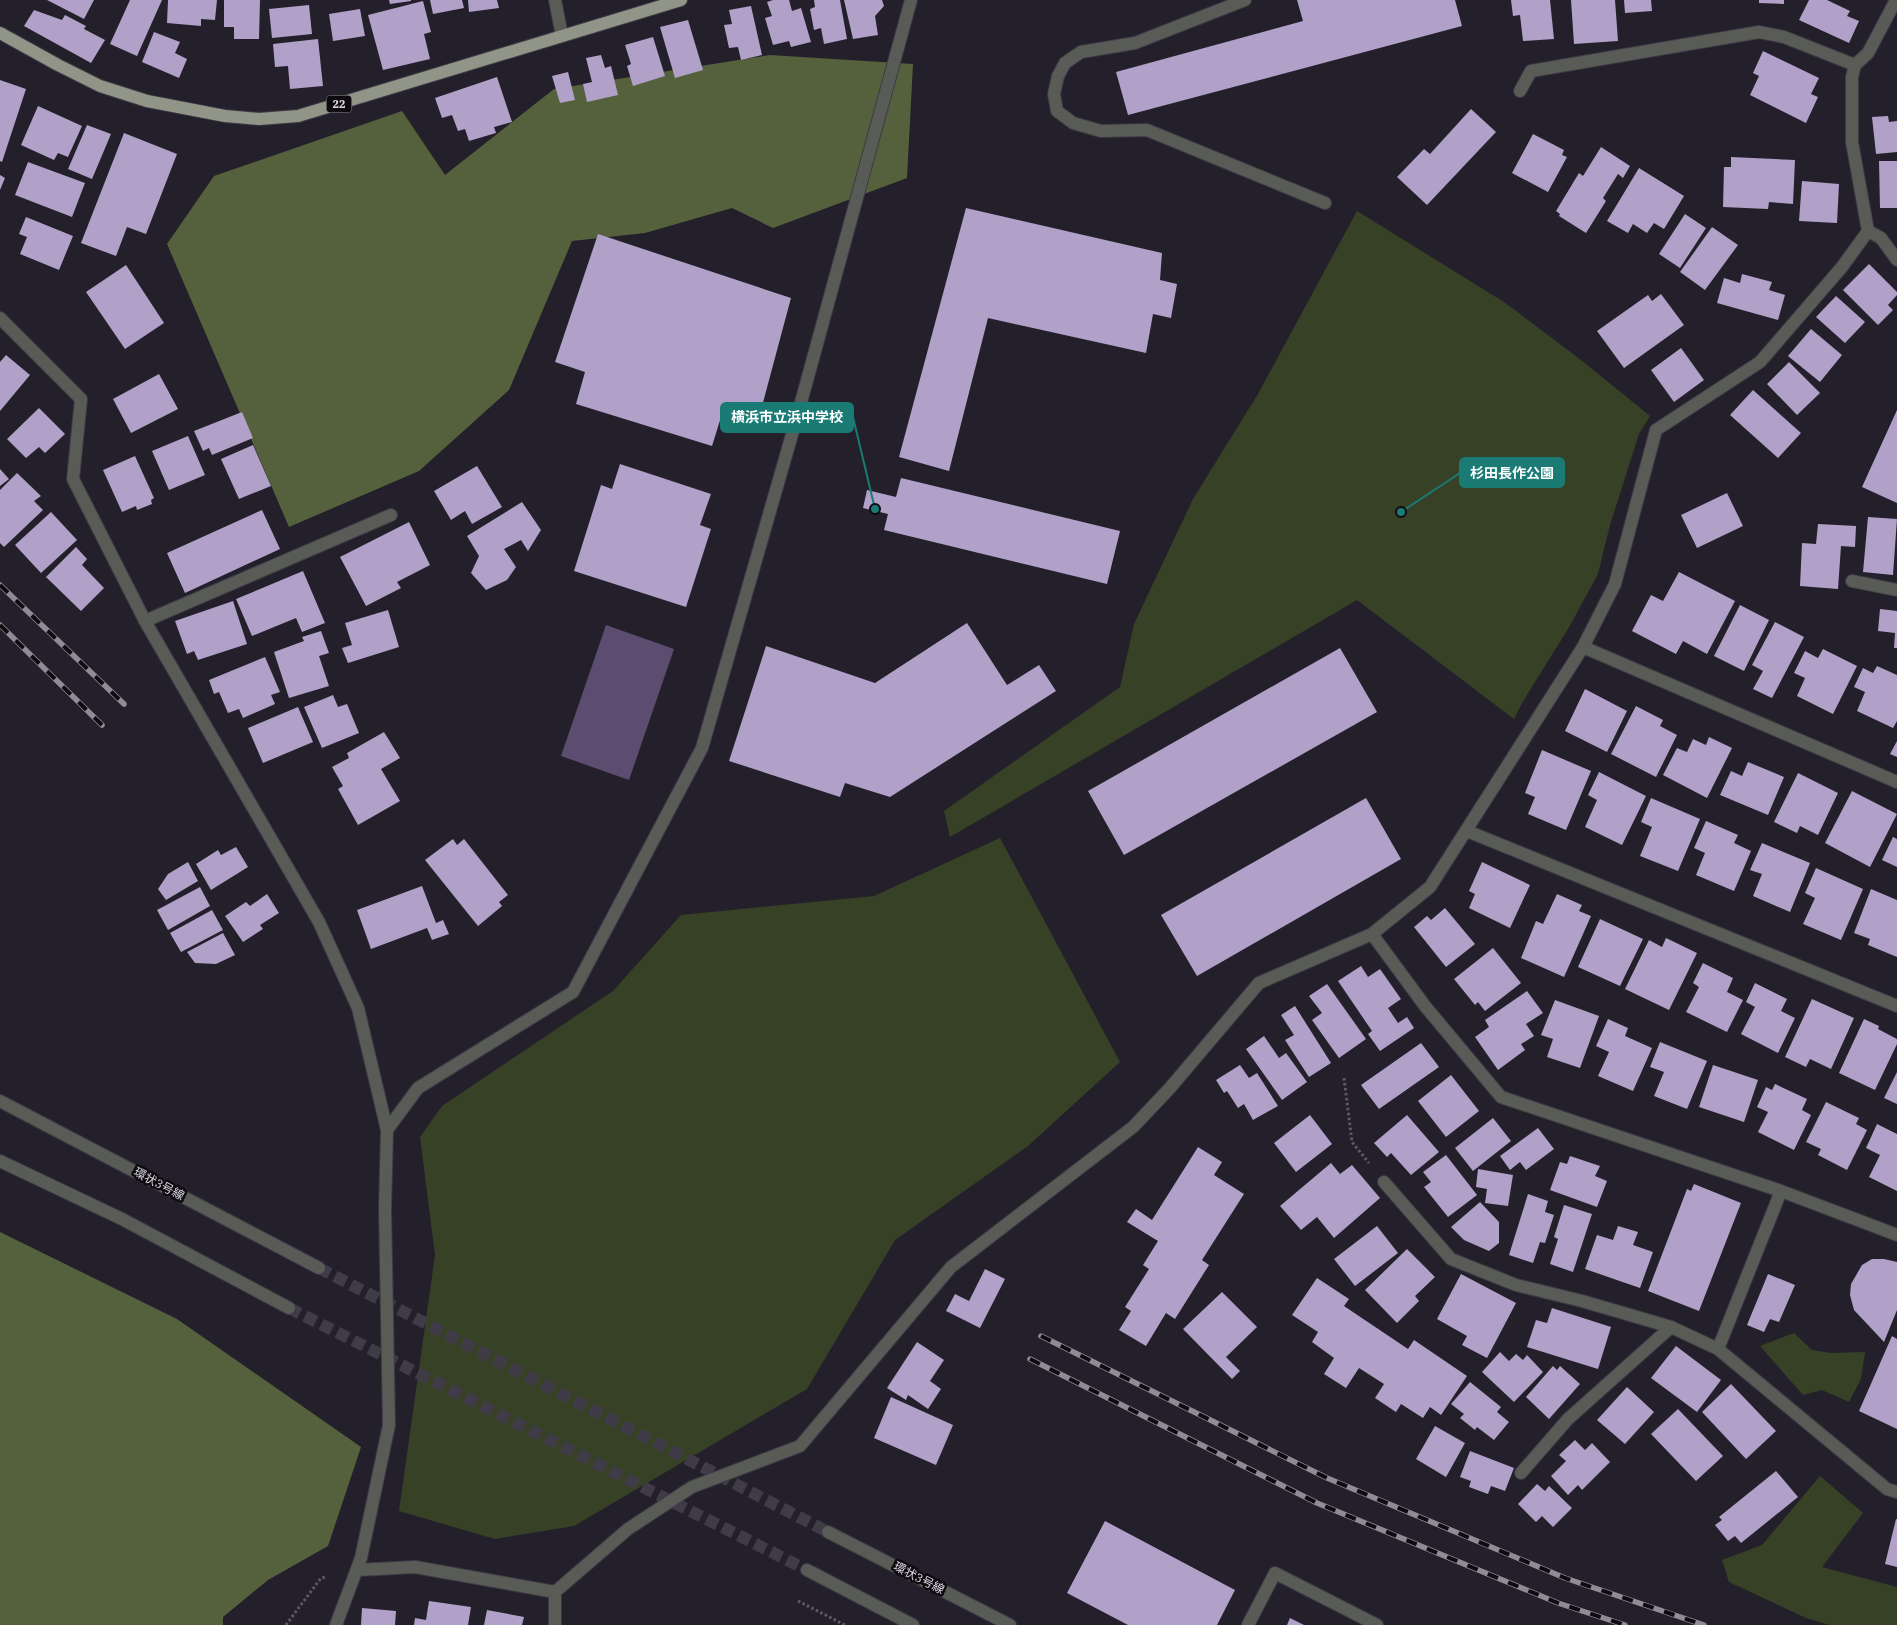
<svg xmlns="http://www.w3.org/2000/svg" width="1897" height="1625" viewBox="0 0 1897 1625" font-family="'IBM Plex Serif','Noto Sans JP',serif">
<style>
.green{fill:#374126}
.forest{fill:#54613c}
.water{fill:#5c4d70}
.building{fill:#b1a1c8}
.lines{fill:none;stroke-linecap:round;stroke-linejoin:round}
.tertiary-tunnel{stroke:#403c47;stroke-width:12;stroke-dasharray:12 6;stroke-linecap:butt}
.service-casing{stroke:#3e3a45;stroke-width:14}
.minor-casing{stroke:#3e3a45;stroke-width:14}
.tertiary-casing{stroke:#3e3a45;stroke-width:14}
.primary-casing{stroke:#3e3a45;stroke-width:14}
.path{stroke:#5e5a64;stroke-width:3;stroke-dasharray:2.5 2.5;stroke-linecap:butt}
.service{stroke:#595c56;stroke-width:12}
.minor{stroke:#595c56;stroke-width:12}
.tertiary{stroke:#595c56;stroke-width:12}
.primary{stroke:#909588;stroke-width:12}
.rail-casing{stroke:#8f8c95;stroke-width:5.5}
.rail{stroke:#0d0a10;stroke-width:4;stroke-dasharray:11;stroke-linecap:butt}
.labels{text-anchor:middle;stroke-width:5;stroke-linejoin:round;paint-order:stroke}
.shield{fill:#0d0a10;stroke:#9f9ca4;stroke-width:1}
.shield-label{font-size:11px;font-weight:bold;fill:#dedbe3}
.street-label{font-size:12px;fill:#dedbe3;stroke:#0d0a10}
.leader{fill:none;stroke:#197b74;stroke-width:2}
.callout-dot{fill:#197b74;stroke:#0d0a10;stroke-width:2}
.callout{fill:#197b74;stroke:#197b74;stroke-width:2}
.callout-label{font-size:14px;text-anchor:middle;font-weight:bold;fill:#fff}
</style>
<rect width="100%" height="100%" fill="#24202b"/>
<!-- green -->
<path class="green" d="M1357 211 1504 302 1581 360 1650 416 1639 434 1610 525 1598 574 1568 629 1522 703 1514 719 1357 600 950 837 944 811 1120 687 1134 624 1193 499 1258 394Z
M1000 838 1120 1062 1028 1146 895 1240 807 1389 574 1526 495 1539 399 1511 435 1255 420 1137 442 1106 613 991 681 915 874 896Z
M1794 1333 1812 1350 1831 1353 1865 1352 1861 1379 1849 1402 1822 1390 1803 1395 1760 1346Z
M1820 1476 1863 1513 1822 1567 1897 1587V1625H1829L1806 1618 1729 1582 1722 1560 1762 1545Z"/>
<!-- forest -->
<path class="forest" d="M770 55 913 64 907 178 773 228 732 208 645 233 572 241 509 390 419 471 289 527 167 244 214 176 402 111 445 175 554 89Z
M0 1232 177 1319 361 1447 328 1546 268 1580 223 1617V1625H0Z"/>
<!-- water -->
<path class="water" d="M606 625 674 649 629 780 561 756Z"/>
<!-- building -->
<path class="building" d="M47 0H94L84 19Z
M130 0H162L137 56 110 44Z
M168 0H217L215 20 201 19V26L167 23Z
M224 0H260L259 39H234V27H224Z
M389 0H411V1L390 4Z
M430 0H462L464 8 433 14Z
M468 0H497L499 8 469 12Z
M773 0H789L792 11 801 8 811 42 791 47 789 41 773 45 765 18 772 16 767 2Z
M814 0H840L847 39 824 44 821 28 814 30 810 9 815 7Z
M844 0H882L884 6 875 16 878 35 853 39Z
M1297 0H1455L1462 26 1128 115 1116 72 1303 21Z
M1511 0H1550L1554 39 1523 41 1520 15 1513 16Z
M1571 0H1615L1618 41 1574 44Z
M1624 0H1651L1652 11 1625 13Z
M1759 0H1784V4L1759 3Z
M1809 0H1827L1850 11 1847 16 1859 21 1849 43 1799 20Z
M423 1 431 32 424 34 430 59 383 70 368 15Z
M309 5 312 34 272 38 269 9Z
M751 6 762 55 741 60 738 47 729 48 724 25 732 24 729 10Z
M360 9 365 36 333 41 329 14Z
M34 10 62 20 65 15 86 26 84 29 105 40 91 63 24 26Z
M688 20 703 70 675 78 660 27Z
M154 32 180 42 175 53 187 59 179 78 142 62Z
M653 37 665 76 633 86 627 66 631 64 625 45Z
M318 39 323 86 290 89 288 66 275 67 273 44Z
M1763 51 1819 78 1811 94 1818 97 1806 123 1750 95 1759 76 1753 73Z
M601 55 605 68 611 66 618 95 587 102 583 84 592 82 586 58Z
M568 72 575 100 560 103 552 76Z
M497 77 512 122 494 127 496 133 469 141 465 129 458 131 452 115 442 118 435 98Z
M0 80 26 89 2 162 0 161Z
M38 106 82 126 68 157 58 153 54 160 21 145Z
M1471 109 1496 132 1427 205 1397 177 1424 149 1430 154Z
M1888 116 1889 122 1897 121V152L1876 154 1872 117Z
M87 125 111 134 92 179 68 169Z
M124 133 177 154 146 234 127 227 116 256 81 243Z
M1533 134 1564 150 1562 155 1567 157 1548 192 1512 173Z
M1601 147 1630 166 1623 178 1618 174 1603 198 1606 201 1586 233 1559 216 1560 214 1556 211 1579 173 1583 176Z
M1731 157 1795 160 1793 204 1769 202 1768 209 1723 207 1724 167H1731Z
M1879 161H1897V208H1880Z
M28 162 85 183 72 217 15 195Z
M1639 168 1684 196 1664 229 1654 223 1647 233 1633 224 1628 233 1607 221Z
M0 175 5 178 0 190Z
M1802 181 1839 184 1837 223 1799 221Z
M966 208 1162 253 1160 280 1177 284 1171 318 1153 314 1146 353 988 318 949 471 899 457Z
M1685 214 1706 228 1680 268 1659 254Z
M26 217 73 236 59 270 20 254 27 237 19 234Z
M1712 227 1738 245 1705 290 1680 272Z
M598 234 791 298 757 425 722 414 712 446 576 404 585 372 555 362Z
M1869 264 1897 292V295L1888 305 1893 310 1878 325 1843 290Z
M126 265 164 323 125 349 86 292Z
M1742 274 1772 282 1769 290 1785 295 1778 320 1717 303 1724 278 1740 283Z
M1661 294 1684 325 1624 368 1597 331 1648 295 1652 301Z
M1836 296 1865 322 1845 343 1816 317Z
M1811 329 1842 355 1820 382 1788 356Z
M1681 348 1704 380 1674 402 1651 370Z
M6 355 30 375 0 411V362Z
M1789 362 1820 393 1797 415 1767 384Z
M159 374 178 409 131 433 113 399Z
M1753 390 1801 433 1778 458 1730 415Z
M39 408 65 434 45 453 39 447 26 458 7 439Z
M1897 410V503L1862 487Z
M242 412 253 438 212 455 209 448 203 451 194 431Z
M188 436 205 475 169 490 152 451Z
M253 445 271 486 239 499 221 459Z
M135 456 154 498 151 500 152 504 137 510 136 506 122 512 103 470Z
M620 464 711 494 700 525 711 529 686 607 574 571 601 485 612 489Z
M477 466 502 507 472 524 465 511 451 520 434 491Z
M0 469 9 479 0 486Z
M17 473 41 496 34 501 43 510 4 547 0 543V490Z
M901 478 1120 531 1107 584 884 530 888 514 863 508 867 490 896 497Z
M1727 493 1743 526 1697 548 1681 515Z
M522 502 541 530 528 551 521 540 504 549 516 567 507 580 486 590 471 573 479 556 467 536Z
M262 510 280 549 185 593 167 553Z
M51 512 77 540 41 573 15 545Z
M1868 517 1897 519 1893 575 1863 572Z
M409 522 430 565 397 582 401 588 366 606 340 557Z
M1818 524 1856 526 1855 547 1841 546 1838 589 1800 586 1802 543 1816 544Z
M76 547 87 559 82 565 104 588 81 611 46 577Z
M303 571 325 623 302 632 296 618 252 636 236 599Z
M1679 572 1735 601 1707 654 1683 641 1676 654 1632 631 1651 595 1663 601Z
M233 601 247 644 198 660 194 651 187 654 175 621Z
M1740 605 1769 620 1744 671 1714 656Z
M1880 609 1897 611V648H1894L1895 633 1878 631Z
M388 610 399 647 348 663 342 648 352 645 345 623Z
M1775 622 1804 637 1772 698 1753 689 1763 671 1752 665Z
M967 623 1007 685 1039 665 1056 691 890 797 845 783 840 797 729 761 766 646 875 683Z
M321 631 329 653 319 656 329 686 289 698 274 652 304 641 302 637Z
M1340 648 1377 712 1124 855 1088 791Z
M1823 649 1857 666 1833 714 1797 696 1805 678 1794 673 1805 651 1818 658Z
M265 657 280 692 271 695 275 704 243 718 239 709 228 713 219 692 214 694 209 680Z
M1877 666 1897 675V721L1893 728 1857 711 1865 692 1854 687 1863 668 1873 673Z
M1585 689 1627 711 1607 752 1565 731Z
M333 695 338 707 347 704 359 733 322 748 304 707Z
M1636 706 1663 720 1660 726 1677 735 1656 777 1611 754Z
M298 707 313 742 263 763 248 728Z
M384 732 400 758 381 769 400 801 358 825 338 789 343 786 332 767 349 758 347 753Z
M1709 737 1732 748 1707 798 1663 775 1677 748 1687 752 1693 739 1706 745Z
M1897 741V757L1890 754Z
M1542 750 1591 771 1566 830 1528 814 1535 797 1525 793Z
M1748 762 1784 777 1768 815 1720 795 1731 771 1742 776Z
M1599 772 1646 796 1622 845 1585 827 1597 800 1588 795Z
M1798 773 1838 793 1818 835 1800 826 1797 833 1774 822Z
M1852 791 1897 814 1870 867 1825 843Z
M1366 798 1401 859 1197 976 1161 915Z
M1651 798 1700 819 1678 871 1640 856 1652 827 1641 822Z
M1706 821 1738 835 1734 843 1751 851 1734 891 1696 875 1705 853 1694 848Z
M1893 837 1897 839V867L1882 860Z
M453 839 457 845 464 839 508 895 499 902 502 906 478 926 425 860Z
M1762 843 1810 863 1790 912 1753 896 1762 874 1750 870Z
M236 847 248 867 211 890 196 864 218 850 221 855Z
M188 862 198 881 166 900 158 889 168 874Z
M1482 862 1530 885 1510 928 1469 908 1475 894 1469 891Z
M1816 868 1863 889 1841 940 1803 924 1815 898 1805 893Z
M422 886 436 923 443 920 449 934 432 940 427 928 371 949 357 910Z
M200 887 210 906 168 930 157 910Z
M1871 889 1897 900V957L1868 945 1870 939 1854 933Z
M267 894 279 913 260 925 263 929 243 942 225 916 246 902 250 906Z
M1557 894 1582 905 1579 911 1591 916 1564 977 1521 958 1536 921 1543 924Z
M1445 908 1475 944 1446 967 1414 927 1427 916 1431 920Z
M212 910 223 930 181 952 170 933Z
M1600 919 1643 939 1620 986 1578 967Z
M223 933 235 955 216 964 195 963 187 952Z
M1666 938 1697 953 1669 1010 1625 989 1649 940 1662 947Z
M1493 948 1521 983 1485 1011 1478 1002 1475 1005 1454 979Z
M1703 963 1733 978 1727 992 1743 1000 1727 1032 1686 1012 1699 987 1693 983Z
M1361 966 1368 977 1380 969 1401 999 1388 1008 1398 1023 1407 1017 1414 1028 1380 1051 1368 1034 1372 1031 1338 981Z
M1755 983 1787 999 1781 1011 1795 1018 1778 1053 1741 1034 1755 1007 1746 1002Z
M1327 984 1366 1039 1339 1058 1312 1020 1322 1013 1309 996Z
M1527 991 1543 1013 1526 1024 1534 1036 1521 1044 1525 1050 1498 1070 1475 1037 1489 1027 1485 1020Z
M1812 999 1854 1018 1831 1069 1810 1059 1806 1067 1785 1057Z
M1555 1000 1599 1016 1580 1068 1547 1057 1553 1039 1541 1035Z
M1295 1006 1331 1063 1309 1077 1285 1040 1294 1035 1281 1015Z
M1608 1019 1628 1028 1625 1036 1652 1048 1633 1091 1598 1076 1609 1052 1596 1046Z
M1864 1019 1879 1026 1878 1029 1897 1039V1044L1875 1090 1839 1073Z
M1264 1036 1279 1058 1286 1053 1307 1082 1282 1100 1246 1049Z
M1660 1042 1707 1061 1687 1109 1654 1096 1664 1072 1650 1067Z
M1421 1043 1439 1067 1379 1109 1361 1085Z
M1240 1065 1249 1078 1257 1073 1278 1106 1253 1120 1244 1104 1238 1108 1227 1091 1224 1093 1216 1080Z
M1713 1065 1758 1080 1744 1122 1699 1107Z
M1897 1072V1104L1884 1098Z
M1451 1075 1479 1111 1446 1137 1418 1101Z
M1775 1084 1807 1099 1802 1110 1811 1115 1794 1150 1758 1132 1768 1112 1757 1107 1766 1087 1772 1090Z
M1826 1102 1859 1118 1856 1124 1867 1130 1847 1170 1818 1155 1821 1149 1806 1142Z
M1310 1115 1332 1144 1296 1172 1274 1143Z
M1407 1115 1439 1152 1411 1175 1391 1153 1387 1157 1374 1143Z
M1493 1118 1511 1141 1473 1171 1455 1148Z
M1877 1124 1897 1134V1191L1869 1177 1880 1155 1866 1148Z
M1538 1128 1554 1149 1526 1170 1520 1162 1510 1170 1500 1156Z
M1198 1147 1222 1162 1214 1175 1244 1194 1202 1260 1209 1265 1175 1319 1166 1313 1146 1346 1119 1330 1131 1311 1125 1307 1149 1269 1143 1265 1158 1241 1127 1222 1136 1209 1152 1220Z
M1446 1155 1477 1195 1448 1217 1424 1187 1431 1182 1423 1172Z
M1570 1156 1600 1166 1595 1176 1607 1181 1597 1207 1550 1190 1560 1162 1567 1164Z
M1331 1163 1340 1174 1352 1165 1380 1198 1334 1238 1317 1217 1301 1230 1280 1206Z
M1478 1169 1513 1175 1508 1206 1485 1203 1487 1189 1476 1187Z
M1694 1184 1741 1203 1699 1311 1648 1291 1687 1189 1691 1191Z
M1528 1194 1548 1201 1545 1212 1554 1215 1545 1243 1540 1242 1533 1263 1509 1255Z
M1480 1202 1499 1222V1243L1489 1251 1464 1240 1451 1227Z
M1564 1205 1592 1214 1573 1272 1550 1264 1558 1239 1554 1237Z
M1377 1226 1398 1253 1355 1286 1334 1259Z
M1618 1226 1638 1232 1633 1245 1653 1252 1640 1288 1585 1269 1597 1235 1613 1240Z
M1407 1249 1435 1277 1415 1296 1419 1301 1397 1323 1365 1290Z
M1872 1259H1884L1897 1262V1310L1884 1342 1854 1310 1850 1295 1851 1284 1862 1265Z
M985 1269 1005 1279 980 1328 946 1311 955 1294 969 1301Z
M1461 1274 1516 1303 1487 1358 1462 1345 1467 1336 1437 1319Z
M1768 1274 1795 1285 1779 1322 1770 1319 1764 1332 1747 1325Z
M1317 1278 1349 1299 1344 1306 1408 1349 1414 1340 1467 1376 1441 1415 1430 1407 1423 1418 1401 1404 1396 1412 1375 1398 1384 1384 1359 1368 1346 1388 1324 1374 1334 1358 1312 1342 1318 1332 1292 1315Z
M1222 1292 1257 1327 1226 1357 1240 1371 1232 1379 1183 1329Z
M1552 1308 1611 1327 1598 1369 1527 1347 1536 1320 1547 1323Z
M1892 1336 1897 1339V1429L1859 1411Z
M917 1342 944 1360 930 1381 941 1389 928 1409 908 1395 906 1400 887 1388Z
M1676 1346 1721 1380 1697 1412 1651 1378Z
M1500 1352 1509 1361 1516 1354 1523 1360 1527 1355 1543 1372 1514 1402 1482 1372Z
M1553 1366 1557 1370 1560 1366 1580 1384 1549 1419 1526 1397Z
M1470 1382 1501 1407 1497 1412 1509 1422 1494 1440 1477 1427 1475 1430 1460 1418 1464 1414 1451 1404Z
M1731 1384 1776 1431 1746 1459 1702 1412Z
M1627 1387 1654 1412 1625 1444 1597 1420Z
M891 1397 953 1425 936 1465 874 1438Z
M1678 1409 1723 1456 1696 1481 1651 1434Z
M1435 1426 1465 1443 1446 1477 1416 1459Z
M1575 1440 1585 1450 1592 1443 1610 1462 1582 1490 1578 1485 1568 1495 1551 1476 1566 1461 1559 1455Z
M1470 1451 1514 1468 1505 1491 1491 1486 1488 1494 1469 1487 1471 1481 1460 1477Z
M1776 1471 1798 1497 1741 1543 1735 1536 1728 1541 1715 1525 1722 1520 1719 1517Z
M1537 1484 1545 1491 1549 1486 1572 1508 1553 1527 1542 1516 1536 1522 1518 1504Z
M1896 1519H1897V1567L1885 1564Z
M1105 1521 1235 1590 1217 1625H1128L1067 1593Z
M429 1601 471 1607 468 1625H414L415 1618 426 1620Z
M362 1608 396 1611 395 1625H361Z
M487 1610 524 1617 522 1625H484Z
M1290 1618 1304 1625H1287Z"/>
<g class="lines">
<!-- tertiary-tunnel -->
<path class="tertiary-tunnel" d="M319 1268 828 1532
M289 1308 807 1570"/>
<!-- service casing -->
<g class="service-casing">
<path id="service" d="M555 0 562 36
M1245 0 1135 43 1081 52 1065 63 1058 76 1054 94 1057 111 1073 123 1101 131 1147 130 1325 203
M1520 91 1531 71 1759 32 1784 37 1855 65
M1852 581 1897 590
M145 621 391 515
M387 1130 418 1088 573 992 702 748 797 417 911 0
M1384 1182 1451 1259 1516 1285 1582 1301 1671 1327
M1248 1625 1275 1573 1377 1625"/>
</g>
<!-- minor casing -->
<g class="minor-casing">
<path id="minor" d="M1868 231 1881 238 1897 260
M0 318 81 399 73 479 145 621 319 922 358 1008 387 1130 385 1208 389 1425 361 1558 336 1625
M1583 647 1897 782
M1467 831 1897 1006
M1372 934 1425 1006 1501 1097 1781 1191 1897 1235
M1718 1349 1781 1191
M1521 1473 1568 1419 1671 1327 1718 1349 1887 1489 1897 1492
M357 1570 415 1567 555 1592
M555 1625V1592L628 1529 692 1487 800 1446 951 1267 1133 1127 1170 1088 1259 983 1372 934 1430 887 1583 647 1615 584 1656 430 1760 362 1842 267 1868 231 1852 142V77L1855 65 1868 53 1896 0"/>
</g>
<!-- tertiary casing -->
<g class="tertiary-casing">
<path id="tertiary" d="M0 1101 319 1268
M0 1161 122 1219 289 1308
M828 1532 1010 1625
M807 1570 913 1625"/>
</g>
<!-- primary casing -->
<g class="primary-casing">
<path id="primary" d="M0 33 58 65 100 86 147 101 225 116 259 119 298 116 681 0"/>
</g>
<!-- path -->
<path class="path" d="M1344 1078 1352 1142 1369 1163
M798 1601 845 1625
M286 1625 321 1578 327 1577"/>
<!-- service -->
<use href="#service" class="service"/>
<!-- minor -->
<use href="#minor" class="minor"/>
<!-- tertiary -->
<use href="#tertiary" class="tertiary"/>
<!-- primary -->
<use href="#primary" class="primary"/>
<!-- rail casing -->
<g class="rail-casing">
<path id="rail" d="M0 585 124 704
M0 625 102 725
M1041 1336 1327 1478 1565 1578 1704 1625
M1030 1359 1317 1503 1558 1603 1625 1625"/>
</g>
<!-- rail -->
<use href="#rail" class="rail"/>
</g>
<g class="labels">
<!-- shield labels -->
<rect class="shield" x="326.5" y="95.5" width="25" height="17" rx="4"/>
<g class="shield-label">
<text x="339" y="108">22</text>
</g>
<!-- street labels -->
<g class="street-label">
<text transform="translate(159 1184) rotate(28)" y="4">環状3号線</text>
<text transform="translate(919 1578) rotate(27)" y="4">環状3号線</text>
</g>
</g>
<!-- callouts -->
<path class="leader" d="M875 509L853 417M1401 512L1460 473"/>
<g class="callout-dot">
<circle cx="875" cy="509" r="5"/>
<circle cx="1401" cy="512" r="5"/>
</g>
<g class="callout">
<rect x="721" y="403" width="132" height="29" rx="5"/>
<rect x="1460" y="458" width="104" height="29" rx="5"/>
</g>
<g class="callout-label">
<text x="787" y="422">横浜市立浜中学校</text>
<text x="1512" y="478">杉田長作公園</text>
</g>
</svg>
